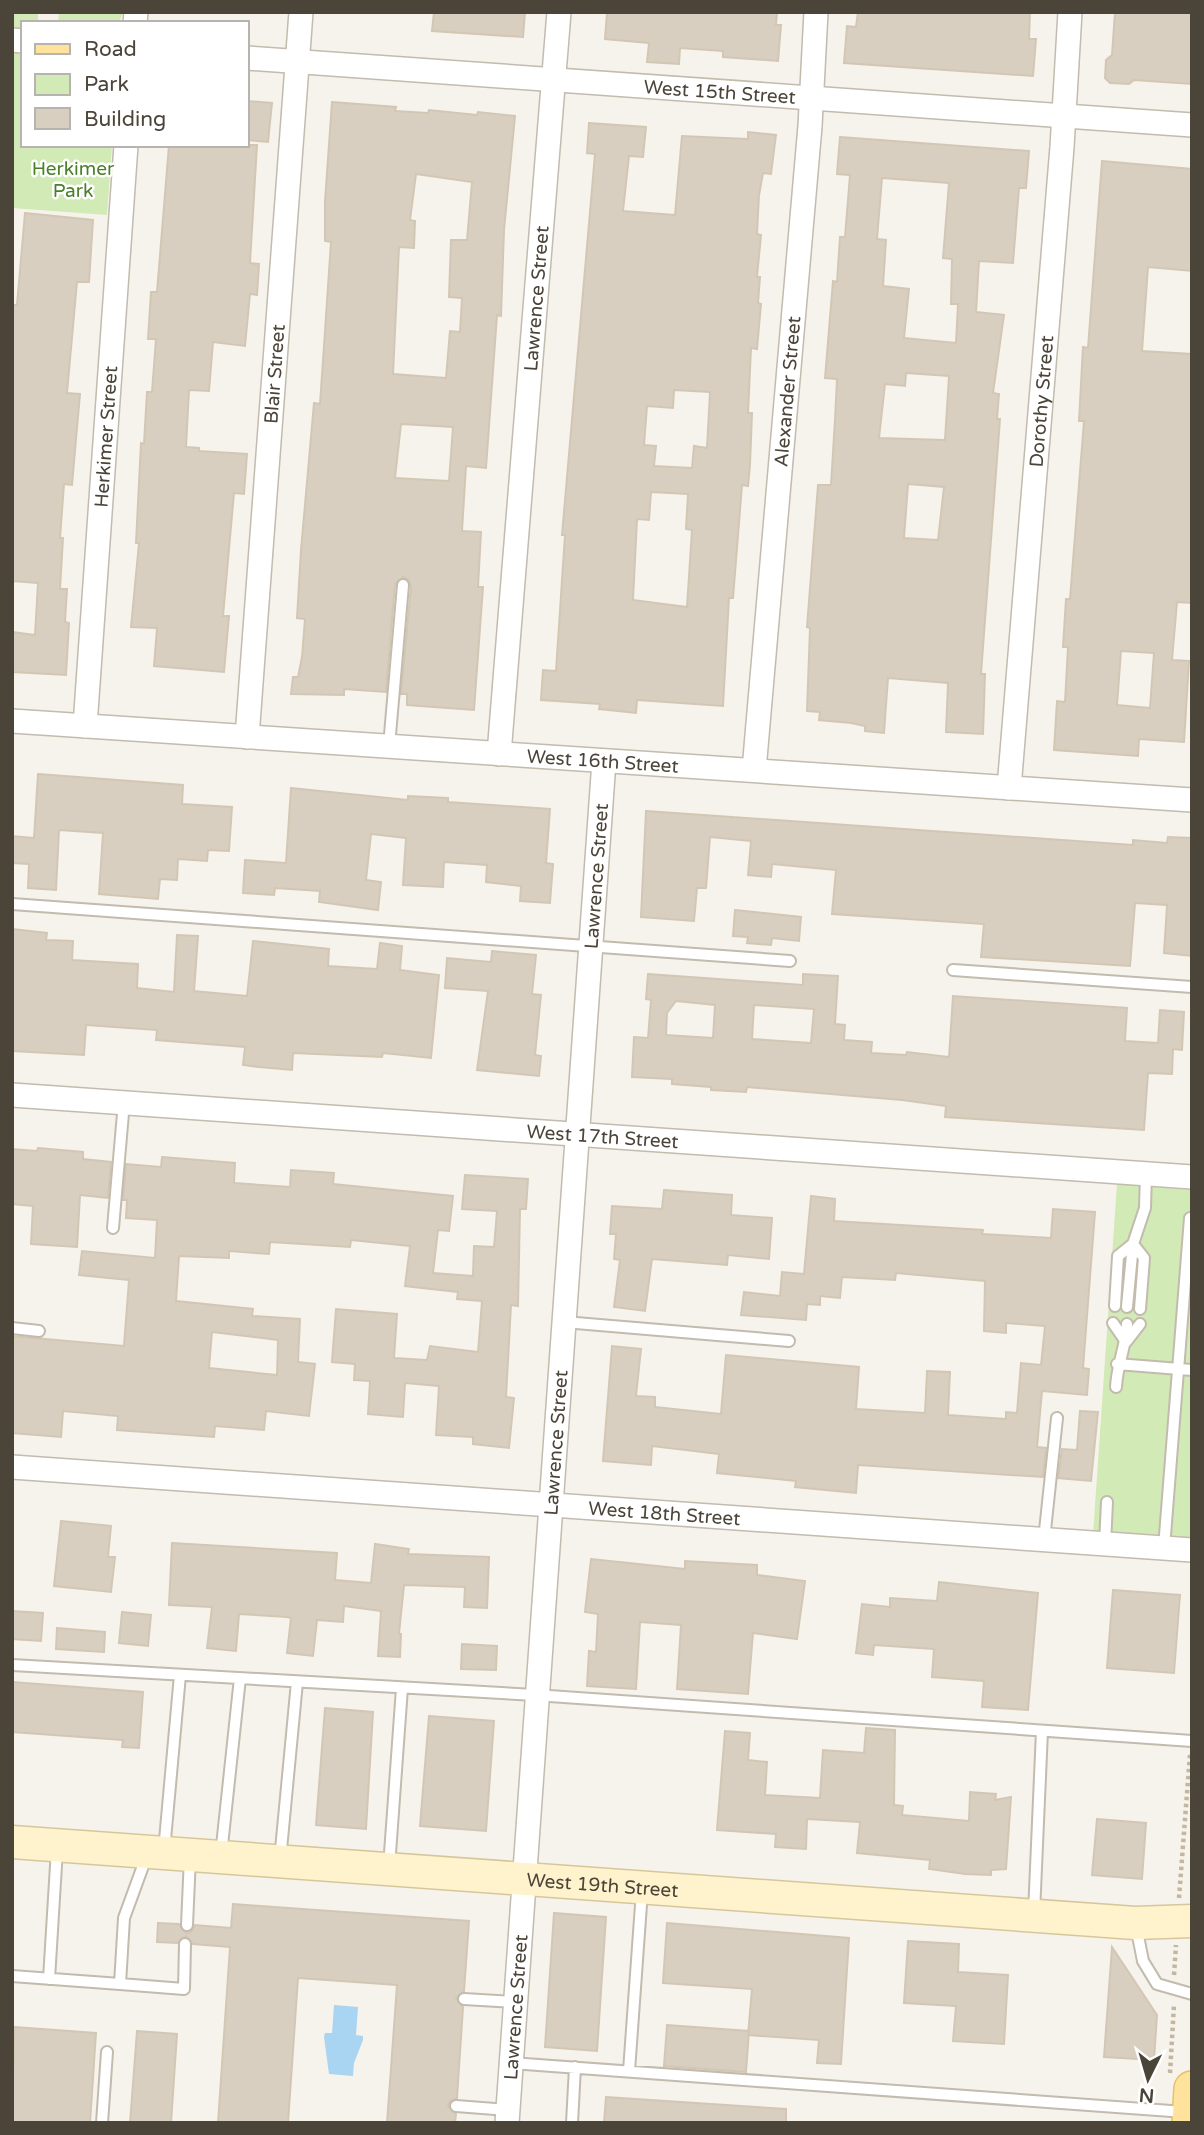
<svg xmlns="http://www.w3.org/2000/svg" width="1204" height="2135" viewBox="0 0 1204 2135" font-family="'Varela Round',sans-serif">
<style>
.green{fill:#d2eab5}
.water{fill:#a9d4f2}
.building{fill:#d8cfc1;stroke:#d3c7b4;stroke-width:2;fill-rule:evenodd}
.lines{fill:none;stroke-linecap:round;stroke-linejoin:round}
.lane-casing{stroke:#c2bbae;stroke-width:14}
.street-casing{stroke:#c2bbae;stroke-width:26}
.secondary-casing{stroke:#d6c79b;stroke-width:35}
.primary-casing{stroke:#e6c16a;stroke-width:38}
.path{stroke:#c4b79f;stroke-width:4.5;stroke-dasharray:3.5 3.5;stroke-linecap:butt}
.lane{stroke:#fff;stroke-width:10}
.street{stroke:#fff;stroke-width:23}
.secondary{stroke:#fff3cd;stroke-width:32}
.primary{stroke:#ffe39c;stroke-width:35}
.labels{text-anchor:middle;stroke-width:5;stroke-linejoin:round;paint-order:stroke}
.street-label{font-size:19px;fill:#4b4439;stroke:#fff}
.park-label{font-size:19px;fill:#4a7f2a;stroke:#fff}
</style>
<rect width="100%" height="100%" fill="#f6f3ec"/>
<!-- green -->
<path class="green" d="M12 12H38V23H23V31L12 30Z
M59 12H123L119 23H58Z
M12 51 23 52V145H112L107 215 12 208Z
M1117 1184 1192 1190V1542L1093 1535Z"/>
<!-- water -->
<path class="water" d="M334 2005 358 2007 356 2035 363 2036V2040L354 2063 353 2076 329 2074 324 2037 325 2033H332Z"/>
<!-- building -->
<path class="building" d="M434 12H525L523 37 432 31Z
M607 12H777L776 25H781L778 61 723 57V51L680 48 679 64 647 62 649 43 605 39Z
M858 12H1030L1029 39H1036L1033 76 844 63 847 26 856 27Z
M1115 12H1192V84L1134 80 1129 84 1110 83 1105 78 1106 60 1112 55Z
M247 101 272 103 268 142 247 140Z
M332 102 396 107 395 111 428 113 429 110 477 115 478 112 515 116 504 230 501 316 497 315 486 468 466 466 462 531 481 532 478 587H483L474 710 407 705V694H401L411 586 408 579 403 577 395 584 386 692 344 689V695L291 694 293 677H298L302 657 305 619 297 618 301 550 314 403 320 404 325 331 331 242 325 241V201ZM416 174 472 182 467 240H451L449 297 462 298 460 332 450 331 446 378 393 374 399 247 414 248 415 221 410 220ZM401 424 453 427 449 481 395 478Z
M589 123 646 127 643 157 629 156 623 211 675 215 682 136 748 139V132L776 135 771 174 763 173 759 195 757 234 761 235 757 277H760L758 303 761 304 757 349 751 348 748 413H752L750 465 748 486 742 485 733 598H729L723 706 637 700 636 713 599 709 600 704 541 700 543 670 556 671 565 535H562L595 154 587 153ZM674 390 710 392 707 448 694 446 692 468 654 466 656 446 644 445 647 406 673 408ZM651 492 688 494 686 529 692 530 687 607 633 600 637 519 649 520Z
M840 137 1029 151 1026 188H1019L1013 263 979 261 976 312 1004 315 993 393 999 394 997 419H1000L981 674H985L983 734 946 732 948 683 888 678 884 733 865 731V726L851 723 819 720 820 712 807 711 810 628 807 627 818 485H831L835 420 837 379 825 378 833 281 837 282 840 237H845L850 175 837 174ZM882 178 949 183 943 258 952 259 951 304H958L956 343 904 338 909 289 883 286 886 240 877 239ZM906 373 949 376 945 440 879 438 885 384 905 386ZM908 484 944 487 938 540 904 538Z
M169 145H257L250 263 259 264 257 295 250 294 245 346 213 342 209 391 189 390 186 447 199 448V451L247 454 244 494 234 493 223 616H229L224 672 154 666 157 628 131 627 139 543H136L141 443 144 444 147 392H152L156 339H148L151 292H157Z
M1102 161 1192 169V271L1148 267 1142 351 1192 354V603L1177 602 1172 660 1189 661 1184 742 1139 739 1138 756 1054 750 1057 701 1065 702 1068 647H1063L1066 599H1070L1084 421H1079L1083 347 1088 348ZM1121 651 1154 653 1150 708 1117 705Z
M25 213 93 220 89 282H77L67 393 80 394 72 485 64 484 60 538H63L60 589H67L65 622 69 623 66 675 12 672V632L35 635 38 583 12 581V305H17Z
M38 774 183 785 182 804 232 807 229 851 208 850 207 861 178 859 177 880 160 879 158 899 99 894 103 833 59 830 56 890 28 888 29 864 12 863V836L34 838Z
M291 788 408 800V796L448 798V802L550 809 546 863 553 864 550 903 520 901 521 886 486 882 487 865 444 862 443 887 403 885 406 838 371 834 366 880 381 882 378 910 319 902 320 891 275 888 274 895 243 893 245 860 286 863Z
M646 811 1133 845V840L1167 843 1168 837 1192 838V956L1164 953 1167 905 1135 903 1130 966 981 957 984 924 832 914 836 870 772 864 771 877 748 875 751 841 710 837 706 888H697L694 921 641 917Z
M735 910 801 917 799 941 772 938 771 945 747 943 748 937 733 936Z
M12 929 47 933 46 940 73 941 72 960 138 964 137 988 174 992 177 935 198 936 194 991 247 996 253 941 329 949 328 966 377 969 380 943 402 946 400 970 439 975 431 1058 383 1053 382 1057 293 1053 292 1070 259 1067 243 1065 245 1047 156 1040 157 1030 86 1025 84 1055 12 1051Z
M492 951 536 955 532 994 541 995 535 1055 541 1056 539 1076 477 1070 488 991 445 988 447 958 491 962Z
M648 974 803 985V974L838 976 835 1024 845 1025 844 1040 872 1042 871 1053 906 1055 907 1052 949 1057 953 996 1127 1008 1125 1041 1158 1043 1160 1010 1184 1012 1182 1050 1173 1049 1172 1074 1148 1073 1144 1130 945 1117 946 1106 902 1100 747 1087 746 1092 711 1090V1087L672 1084V1079L632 1077 634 1037 648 1038 651 1000 646 999ZM676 1001 715 1005 713 1038 666 1035 667 1013ZM754 1005 814 1009 811 1043 752 1039Z
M38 1148 83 1152V1159L111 1162 108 1198 80 1195 77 1247 31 1244 33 1206 12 1204V1149L37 1151Z
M162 1157 235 1163 234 1183 290 1187 291 1170 334 1173 333 1184 453 1196 449 1231 438 1230 433 1273 473 1276 474 1246 494 1247 497 1211 462 1209 465 1175 528 1179 526 1209H520L518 1306 511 1305 506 1397 514 1398 509 1448 473 1444V1437L436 1435 439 1386 405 1383 403 1417 368 1414 370 1381 354 1380 355 1364 332 1362 336 1309 397 1314 394 1358 427 1360 430 1346 478 1352 482 1301 457 1299 458 1292 405 1286 410 1246 351 1240 350 1247 270 1242 269 1254 229 1251V1258L179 1256 176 1301 253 1309 252 1316 300 1319 298 1362 315 1364 309 1416 266 1411 264 1430 215 1426 214 1437 117 1430 118 1416 63 1411 61 1437 12 1433V1336L124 1346 129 1280 79 1275 82 1251 155 1258 157 1220 126 1218 127 1200H123L126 1164 161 1167ZM212 1332 278 1340 277 1375 209 1368Z
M664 1190 732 1195 731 1215 772 1218 769 1259 728 1255 727 1265 652 1259 645 1311 614 1307 620 1260 614 1259 616 1234H610L612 1206 662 1209Z
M811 1196 835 1199 834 1221 983 1230 982 1234 1051 1238 1053 1209 1095 1212 1083 1368 1089 1369 1087 1395 1042 1391 1037 1447 1046 1448 1043 1477 858 1465 856 1493 795 1487 796 1481 717 1473 719 1454 652 1446 651 1465 603 1461 612 1346 641 1349 636 1396 655 1397V1407L721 1414 726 1355 859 1367 856 1409 925 1413 927 1371 950 1372 948 1415 1006 1419V1412L1017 1413 1021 1363 1041 1365 1045 1326 1006 1323V1333L984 1331 985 1281 896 1273 895 1280 842 1277 840 1298 820 1296V1305L807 1304 806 1320 741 1315 744 1292 780 1296 782 1272 804 1274Z
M1080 1411 1098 1412 1091 1481 1058 1478 1062 1449 1077 1450Z
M61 1521 111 1526 108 1557H115L111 1592 54 1586Z
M172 1543 337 1553 335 1580 371 1583 375 1544 409 1549 408 1554 489 1557 487 1608 464 1607 465 1587 404 1585 399 1634H401L400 1657 378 1656 381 1611 344 1606 343 1622 317 1620 313 1656 287 1653 291 1618 287 1617 239 1614 236 1651 207 1648 212 1607 169 1605Z
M591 1559 685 1569V1561L757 1565V1575L805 1581 797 1639 753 1633 748 1694 677 1689 681 1625 640 1622 636 1689 587 1686 589 1651 596 1652 598 1614 585 1612Z
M939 1582 1038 1593 1028 1710 982 1707 984 1681 932 1677 934 1649 874 1645 873 1655 856 1653 862 1604 890 1607V1598L937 1601Z
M1113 1590 1180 1595 1174 1673 1107 1668Z
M12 1611 43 1613 41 1641 12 1639Z
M122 1612 151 1615 148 1646 119 1643Z
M57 1628 105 1632 104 1652 56 1649Z
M462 1644 497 1646 496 1670 461 1669Z
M12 1682 143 1692 139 1748 122 1747 123 1740 12 1732Z
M325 1708 373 1712 366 1829 316 1825Z
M429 1716 494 1721 486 1831 420 1826Z
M866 1728 895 1730 894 1805 903 1806 902 1815 969 1821 970 1792 996 1794 995 1800 1011 1797 1006 1869 991 1870V1875L965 1874 929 1869 930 1860 857 1853 860 1822 807 1819 806 1849 775 1847 776 1834 717 1830 725 1731 750 1733 748 1760 767 1762 765 1795 820 1798 823 1750 864 1753Z
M1097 1819 1146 1823 1142 1879 1092 1875Z
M233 1904 469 1921 464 1991 456 1998 463 2007 457 2098 450 2101 448 2106 456 2114 455 2123H387L397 1985 298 1978 288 2123H218L230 1947 193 1944 186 1936 177 1943 157 1942 158 1923 179 1924 186 1933 191 1932 195 1925 231 1928Z
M554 1913 606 1917 597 2051 545 2047Z
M667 1923 849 1938 841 2064 817 2063 819 2040 748 2035 752 1989 663 1983Z
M908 1941 959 1944 958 1972 1008 1975 1004 2044 953 2041 956 2006 904 2003Z
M1112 1947 1157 2015 1154 2060 1104 2057Z
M667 2025 749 2031 746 2072 664 2066Z
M14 2027 96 2033 90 2123H12Z
M137 2031 177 2034 171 2123H130Z
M606 2097 786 2109V2123H604Z"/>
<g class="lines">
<!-- lane casing -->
<g class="lane-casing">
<path id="lane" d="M389 746 403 585
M12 904 790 961
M953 970 1192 987
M113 1228 124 1102
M1115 1306 1118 1256 1133 1244 1144 1258 1140 1309
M1127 1307 1133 1244 1145 1208 1146 1173
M564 1322 789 1341
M1113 1323 1126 1342 1140 1324
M12 1328 39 1331
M1117 1364 1192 1370
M1116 1387C1117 1365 1126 1346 1127 1324
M1044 1540 1057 1418
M1105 1544 1107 1502
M1164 1548 1190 1218
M12 1665 535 1695 1192 1741
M164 1851 180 1675
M221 1855 240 1678
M280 1860 297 1682
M389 1867 402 1688
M1034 1913 1042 1731
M187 1925 190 1857
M1136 1926 1143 1961 1157 1984 1192 1994
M12 1976 120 1984 124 1918 147 1855
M49 1979 57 1849
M120 1984 184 1989 185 1944
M464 1999 515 2002
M511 2063 1185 2112
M629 2071 642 1891
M456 2106 508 2110
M102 2123 107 2052
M572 2123 575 2067"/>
</g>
<!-- street casing -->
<g class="street-casing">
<g id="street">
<path d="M135 23 136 12"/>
<path d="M12 40 23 41"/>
<path id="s1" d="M247 58 1192 125"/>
<path id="s2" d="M12 721 1192 800"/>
<path id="s3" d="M85 726 126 145"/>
<path id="s4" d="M247 737 301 12"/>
<path id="s5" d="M499 754 559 12"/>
<path id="s6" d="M754 770 810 126 816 12"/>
<path id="s7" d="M1009 788 1062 147 1070 12"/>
<path id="s8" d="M12 1095 1192 1177"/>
<path id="s9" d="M12 1467 1192 1550"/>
<path id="s10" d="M507 2123 604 761"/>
</g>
</g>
<!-- secondary casing -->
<g class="secondary-casing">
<g id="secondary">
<path id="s11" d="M12 1842 1135 1923 1192 1921"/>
</g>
</g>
<!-- primary casing -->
<g class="primary-casing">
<path id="primary" d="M1190 2123 1192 2089"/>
</g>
<!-- path -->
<path class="path" d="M1179 1898 1190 1754
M1174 1975 1176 1945
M1170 2073 1174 2005"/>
<!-- lane -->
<use href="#lane" class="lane"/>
<!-- street -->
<use href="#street" class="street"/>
<!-- secondary -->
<use href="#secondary" class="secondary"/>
<!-- primary -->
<use href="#primary" class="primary"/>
</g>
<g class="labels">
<!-- street labels -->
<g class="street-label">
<text dy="7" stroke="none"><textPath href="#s1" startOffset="474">West 15th Street</textPath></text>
<text dy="7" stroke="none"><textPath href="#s5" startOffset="457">Lawrence Street</textPath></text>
<text dy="7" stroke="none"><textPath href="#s4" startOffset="364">Blair Street</textPath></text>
<text dy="7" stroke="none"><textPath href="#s6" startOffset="380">Alexander Street</textPath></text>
<text dy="7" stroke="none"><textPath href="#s7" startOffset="388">Dorothy Street</textPath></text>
<text dy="7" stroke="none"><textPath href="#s3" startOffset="290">Herkimer Street</textPath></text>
<text dy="7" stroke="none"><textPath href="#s2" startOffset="592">West 16th Street</textPath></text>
<text dy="7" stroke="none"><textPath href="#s10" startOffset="1250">Lawrence Street</textPath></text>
<text dy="7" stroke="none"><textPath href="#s8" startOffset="592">West 17th Street</textPath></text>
<text dy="7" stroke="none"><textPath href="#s10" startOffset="682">Lawrence Street</textPath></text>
<text dy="7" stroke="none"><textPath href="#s9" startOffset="654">West 18th Street</textPath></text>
<text dy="7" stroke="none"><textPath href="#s11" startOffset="592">West 19th Street</textPath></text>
<text dy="7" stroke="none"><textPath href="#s10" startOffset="116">Lawrence Street</textPath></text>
</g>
<!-- park labels -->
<g class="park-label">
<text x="73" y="175">Herkimer<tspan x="73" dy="22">Park</tspan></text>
</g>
</g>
<!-- border -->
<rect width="1204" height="2135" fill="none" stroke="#4b4439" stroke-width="28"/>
<!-- legend -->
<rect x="21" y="21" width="228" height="126" fill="#ffffff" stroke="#b7b4b0" stroke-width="2"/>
<rect x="35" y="44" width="35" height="10" fill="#ffe39c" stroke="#b7b4b0" stroke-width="2"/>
<text x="84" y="56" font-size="21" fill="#4b4439">Road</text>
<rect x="35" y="74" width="35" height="21" fill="#d2eab5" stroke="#b7b4b0" stroke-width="2"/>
<text x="84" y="91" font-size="21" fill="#4b4439">Park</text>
<rect x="35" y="108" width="35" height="21" fill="#d8cfc1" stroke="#b7b4b0" stroke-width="2"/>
<text x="84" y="126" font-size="21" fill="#4b4439">Building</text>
<!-- north arrow -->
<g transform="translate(1148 2079) rotate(185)" stroke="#ffffff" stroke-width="5" paint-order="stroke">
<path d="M0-5L12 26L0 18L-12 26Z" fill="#4b4439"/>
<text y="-10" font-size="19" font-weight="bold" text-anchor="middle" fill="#4b4439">N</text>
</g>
</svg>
